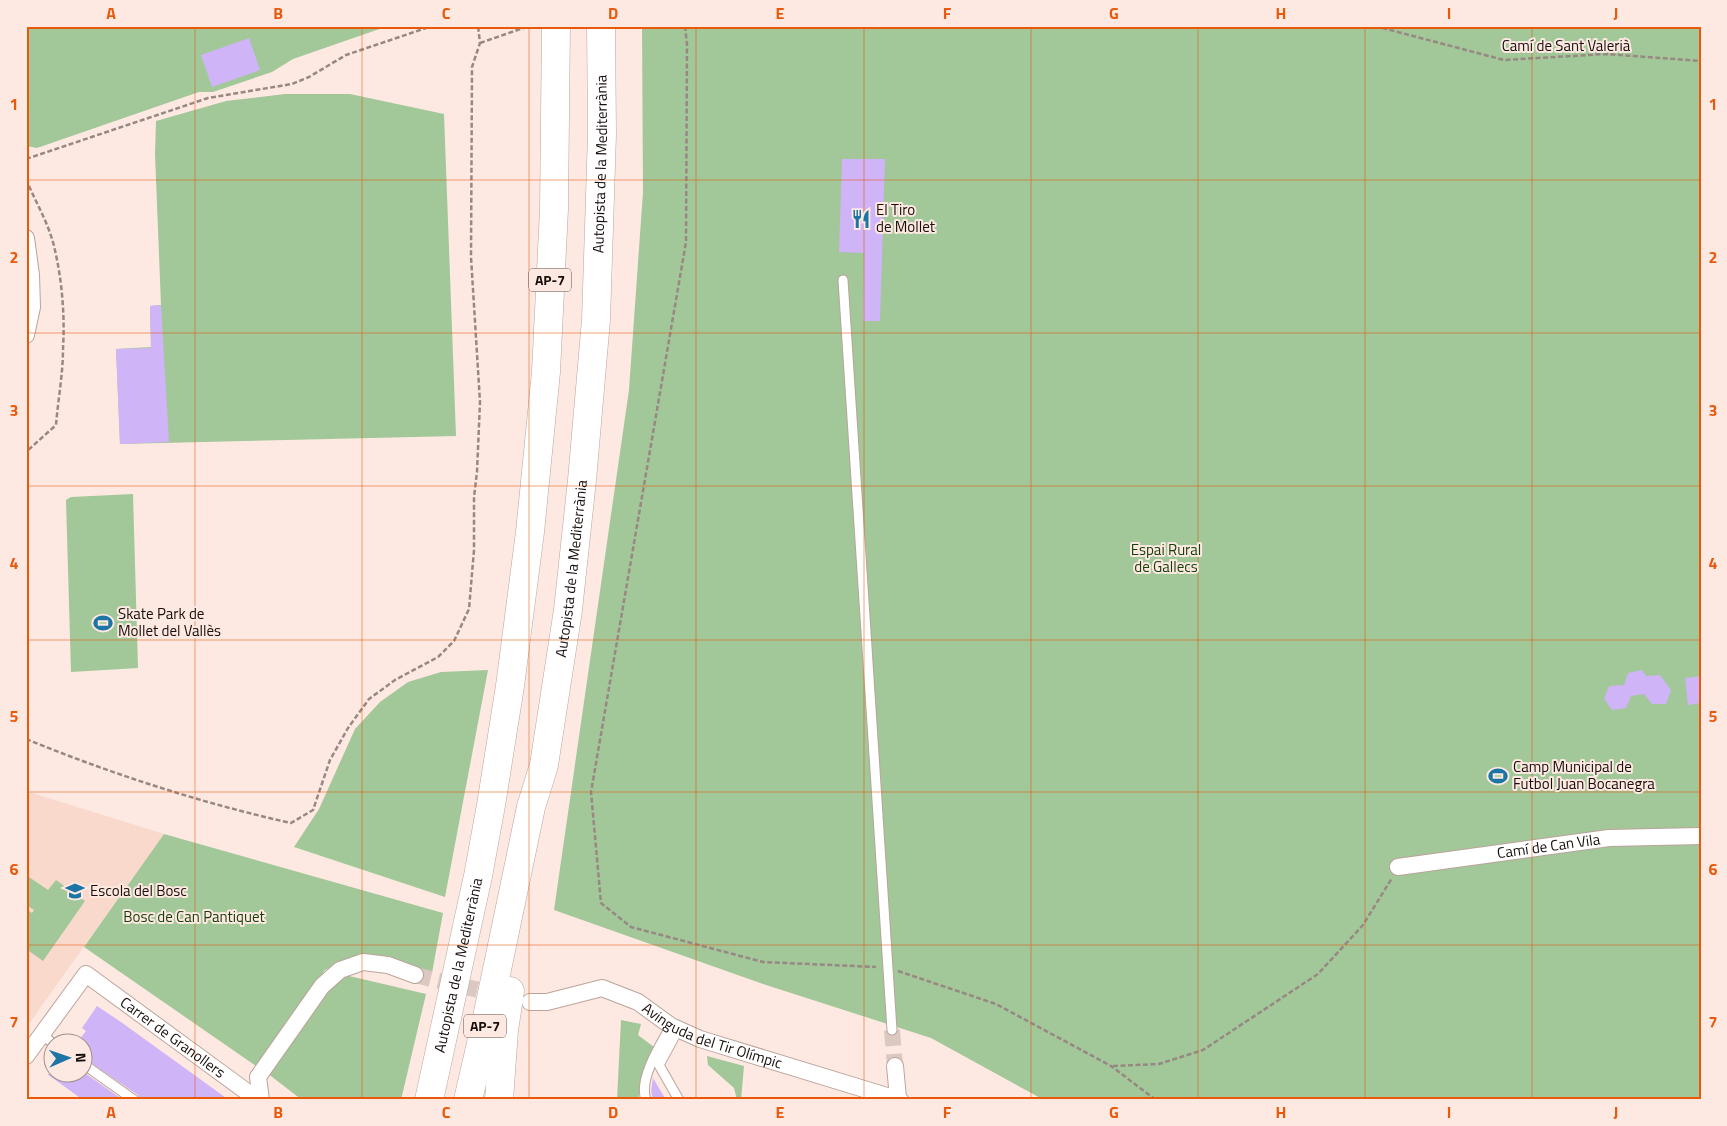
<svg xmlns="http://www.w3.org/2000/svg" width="1727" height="1126" viewBox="0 0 1727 1126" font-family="'Titillium Web',sans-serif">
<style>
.built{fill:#fad9cd}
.green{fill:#a2c799}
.building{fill:#d0b4f8}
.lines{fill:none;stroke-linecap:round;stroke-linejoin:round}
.street-tunnel{stroke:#dac8c1;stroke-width:16;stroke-dasharray:16 8;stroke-linecap:butt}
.lane-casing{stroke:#bba49b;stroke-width:11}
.street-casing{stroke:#bba49b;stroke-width:18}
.highway-casing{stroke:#bba49b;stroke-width:29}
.path{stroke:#978883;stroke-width:2.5;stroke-dasharray:5 2.5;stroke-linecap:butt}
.lane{stroke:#fff;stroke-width:9}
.street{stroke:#fff;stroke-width:16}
.highway{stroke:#fff;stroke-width:28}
.grid{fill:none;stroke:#e8590c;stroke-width:1;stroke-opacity:0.55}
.labels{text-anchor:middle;stroke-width:4;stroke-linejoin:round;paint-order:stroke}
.shield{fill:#fde9e1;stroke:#5c504c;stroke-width:1}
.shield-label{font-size:14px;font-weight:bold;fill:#170e0c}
.street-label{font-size:15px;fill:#170e0c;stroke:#fde9e1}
.poi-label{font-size:15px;fill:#170e0c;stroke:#fde9e1;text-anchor:start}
.park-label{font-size:15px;fill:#153e09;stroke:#fde9e1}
.neatline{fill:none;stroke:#e8590c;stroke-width:2}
.grid-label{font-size:16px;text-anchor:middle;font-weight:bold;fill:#e8590c}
</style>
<rect width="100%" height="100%" fill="#fde9e1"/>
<!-- built -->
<path class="built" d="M26 791 164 834 26 1028Z"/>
<!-- green -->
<path class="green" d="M26 26H388L293 59 272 72 213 92H199L37 148 26 146Z
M642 26H1701V1100H1044L931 1038 763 984 554 910 629 390 643 192Z
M285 94H350L444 114 456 436 120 444 116 349 151 347 150 306 161 305 155 154 156 121 226 101Z
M133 494 138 668 71 672 66 500 71 497Z
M488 670 445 897 294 847 319 809 355 729 380 702 408 682 441 672Z
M164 834 443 913 432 973 353 957 325 970 256 1066 84 947Z
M26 875 48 890 56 880 85 901 43 961 26 949V909L32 913 34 910 26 905Z
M345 975 426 994 401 1100H302L267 1073 334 982Z
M621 1020 641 1024 638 1035 654 1047 645 1064 638 1100H617Z
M707 1056 744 1066 741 1100H737L734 1088 708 1065Z"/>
<!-- building -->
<path class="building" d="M249 38 260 70 212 87 201 55Z
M842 159H885L880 321H863L864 253 839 252Z
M161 305 169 442 120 444 116 349 151 348 150 306Z
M1642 670 1646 676 1660 675 1671 690 1666 704H1652L1644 694 1631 696 1626 708 1612 710 1604 699 1609 686 1624 685 1628 673Z
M1701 676V703L1688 705 1685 678Z
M97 1006 121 1022 229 1100H140L138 1095 82 1057V1044H76L86 1031 82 1028Z
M82 1071 123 1100H83L47 1074H82Z
M653 1078 666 1100H653L651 1091Z"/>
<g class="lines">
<!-- street-tunnel -->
<path class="street-tunnel" d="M415 975 500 995
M892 1030 895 1066"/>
<!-- lane casing -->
<g class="lane-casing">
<path id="lane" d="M843 280 892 1030
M678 1030 659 1065 679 1100
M42 1035 54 1044
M82 1063 134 1100
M646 1100C638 1079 661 1044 671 1026"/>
</g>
<!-- street casing -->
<g class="street-casing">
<g id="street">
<path d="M26 238 31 275 32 307 26 335"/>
<path id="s1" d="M1398 867 1609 838 1701 836"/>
<path id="s2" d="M530 1002H547L602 988 638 1002 671 1026 700 1039 900 1100"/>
<path id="s3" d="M26 1056 86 974 258 1100"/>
<path d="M895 1066 898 1098"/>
<path d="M261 1100 258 1077 322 986 340 970 363 962 388 965 415 975"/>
</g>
</g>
<!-- highway casing -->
<g class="highway-casing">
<g id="highway">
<path id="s4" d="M429 1100 478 876 491 805 510 686 530 532 546 372 554 209 556 26"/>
<path id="s5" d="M468 1100 486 1022 531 807 544 765 568 610 582 480 596 320 602 134 601 26"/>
<path d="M499 1100 504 1030 510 991"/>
</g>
</g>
<!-- path -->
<path class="path" d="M685 26 687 45 686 242 591 792 601 903 631 927 763 962 876 967
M1375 26 1504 60 1606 54 1701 61
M480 43 529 26
M26 159 208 98 292 84 309 77 346 55 432 26
M26 179C35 201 48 222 54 246 62 279 65 315 63 349 63 374 58 400 56 425L26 452
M26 739C112 774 201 803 291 823L313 810 330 760 348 728 369 699 395 680 438 657 454 641 469 609 474 550V497L477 472 480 402 471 257 472 67 480 43 478 26
M898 971 996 1004 1111 1066 1156 1100
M1113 1066 1159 1064 1203 1050 1318 974 1363 925 1392 878"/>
<!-- lane -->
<use href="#lane" class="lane"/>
<!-- street -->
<use href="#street" class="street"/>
<!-- highway -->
<use href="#highway" class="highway"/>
</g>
<!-- grid -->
<path class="grid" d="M195 26V1100M362 26V1100M529 26V1100M696 26V1100M864 26V1100M1031 26V1100M1198 26V1100M1365 26V1100M1532 26V1100M26 180H1701M26 333H1701M26 486H1701M26 640H1701M26 792H1701M26 945H1701"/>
<!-- icons -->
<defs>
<g id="restaurant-bare" transform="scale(1.5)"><path d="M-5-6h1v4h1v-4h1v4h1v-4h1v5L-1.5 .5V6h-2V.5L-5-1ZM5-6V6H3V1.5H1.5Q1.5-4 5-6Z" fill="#1c75a4" stroke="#fde9e1" stroke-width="2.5" paint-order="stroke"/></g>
<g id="stadium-bare" transform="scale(1.5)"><path d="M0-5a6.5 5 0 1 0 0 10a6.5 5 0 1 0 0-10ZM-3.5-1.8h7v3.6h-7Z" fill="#1c75a4" stroke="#fde9e1" stroke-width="2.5" paint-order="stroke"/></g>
<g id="school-bare" transform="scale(1.5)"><path d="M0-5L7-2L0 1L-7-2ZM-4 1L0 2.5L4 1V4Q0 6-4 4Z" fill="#1c75a4" stroke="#fde9e1" stroke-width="2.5" paint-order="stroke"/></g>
</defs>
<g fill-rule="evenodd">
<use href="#restaurant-bare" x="861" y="219"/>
<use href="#stadium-bare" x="103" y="623"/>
<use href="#stadium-bare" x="1498" y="776"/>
<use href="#school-bare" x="75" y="891"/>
</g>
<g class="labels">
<!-- shield labels -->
<g class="shield">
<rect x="529" y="268.5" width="42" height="23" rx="4"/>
<rect x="464" y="1014.5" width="42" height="23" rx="4"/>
</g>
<g class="shield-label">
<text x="550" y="285">AP-7</text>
<text x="485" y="1031">AP-7</text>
</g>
<!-- street labels -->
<g class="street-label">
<text x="1566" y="51">Camí de Sant Valerià</text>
<text dy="5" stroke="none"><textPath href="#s5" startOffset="948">Autopista de la Mediterrània</textPath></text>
<text dy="5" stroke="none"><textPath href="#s5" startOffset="542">Autopista de la Mediterrània</textPath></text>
<text dy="5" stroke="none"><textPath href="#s1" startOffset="152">Camí de Can Vila</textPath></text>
<text dy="5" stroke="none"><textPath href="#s4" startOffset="138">Autopista de la Mediterrània</textPath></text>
<text dy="5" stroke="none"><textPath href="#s2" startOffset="195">Avinguda del Tir Olímpic</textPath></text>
<text dy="5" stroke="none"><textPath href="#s3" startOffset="209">Carrer de Granollers</textPath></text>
</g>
<!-- poi labels -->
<g class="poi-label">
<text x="876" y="215">El Tiro<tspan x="876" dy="17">de Mollet</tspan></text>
<text x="118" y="619">Skate Park de<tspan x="118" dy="17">Mollet del Vallès</tspan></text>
<text x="1513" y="772">Camp Municipal de<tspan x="1513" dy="17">Futbol Juan Bocanegra</tspan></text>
<text x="90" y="896">Escola del Bosc</text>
</g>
<!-- park labels -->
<g class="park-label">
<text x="1166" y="555">Espai Rural<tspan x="1166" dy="17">de Gallecs</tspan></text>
<text x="194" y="922">Bosc de Can Pantiquet</text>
</g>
</g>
<!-- border -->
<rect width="1727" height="1126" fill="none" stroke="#fde9e1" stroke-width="55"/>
<!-- north arrow -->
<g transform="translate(68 1058) rotate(88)"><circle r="24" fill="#fde9e1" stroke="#a1918c"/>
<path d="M0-4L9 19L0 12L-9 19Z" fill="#1c75a4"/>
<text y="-8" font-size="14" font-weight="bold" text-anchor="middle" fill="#170e0c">N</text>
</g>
<rect x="28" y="28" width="1672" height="1070" class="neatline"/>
<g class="grid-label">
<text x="111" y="19">A</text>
<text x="278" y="19">B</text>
<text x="446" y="19">C</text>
<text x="613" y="19">D</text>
<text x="780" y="19">E</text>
<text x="947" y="19">F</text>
<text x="1114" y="19">G</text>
<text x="1281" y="19">H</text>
<text x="1449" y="19">I</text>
<text x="1616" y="19">J</text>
<text x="14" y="110">1</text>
<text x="1713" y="110">1</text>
<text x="14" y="263">2</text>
<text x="1713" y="263">2</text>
<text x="14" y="416">3</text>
<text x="1713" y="416">3</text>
<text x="14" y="569">4</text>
<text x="1713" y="569">4</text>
<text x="14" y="722">5</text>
<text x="1713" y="722">5</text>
<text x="14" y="875">6</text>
<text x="1713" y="875">6</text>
<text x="14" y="1028">7</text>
<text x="1713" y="1028">7</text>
<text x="111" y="1118">A</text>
<text x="278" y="1118">B</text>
<text x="446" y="1118">C</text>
<text x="613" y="1118">D</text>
<text x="780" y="1118">E</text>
<text x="947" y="1118">F</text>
<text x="1114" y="1118">G</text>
<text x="1281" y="1118">H</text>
<text x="1449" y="1118">I</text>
<text x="1616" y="1118">J</text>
</g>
</svg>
